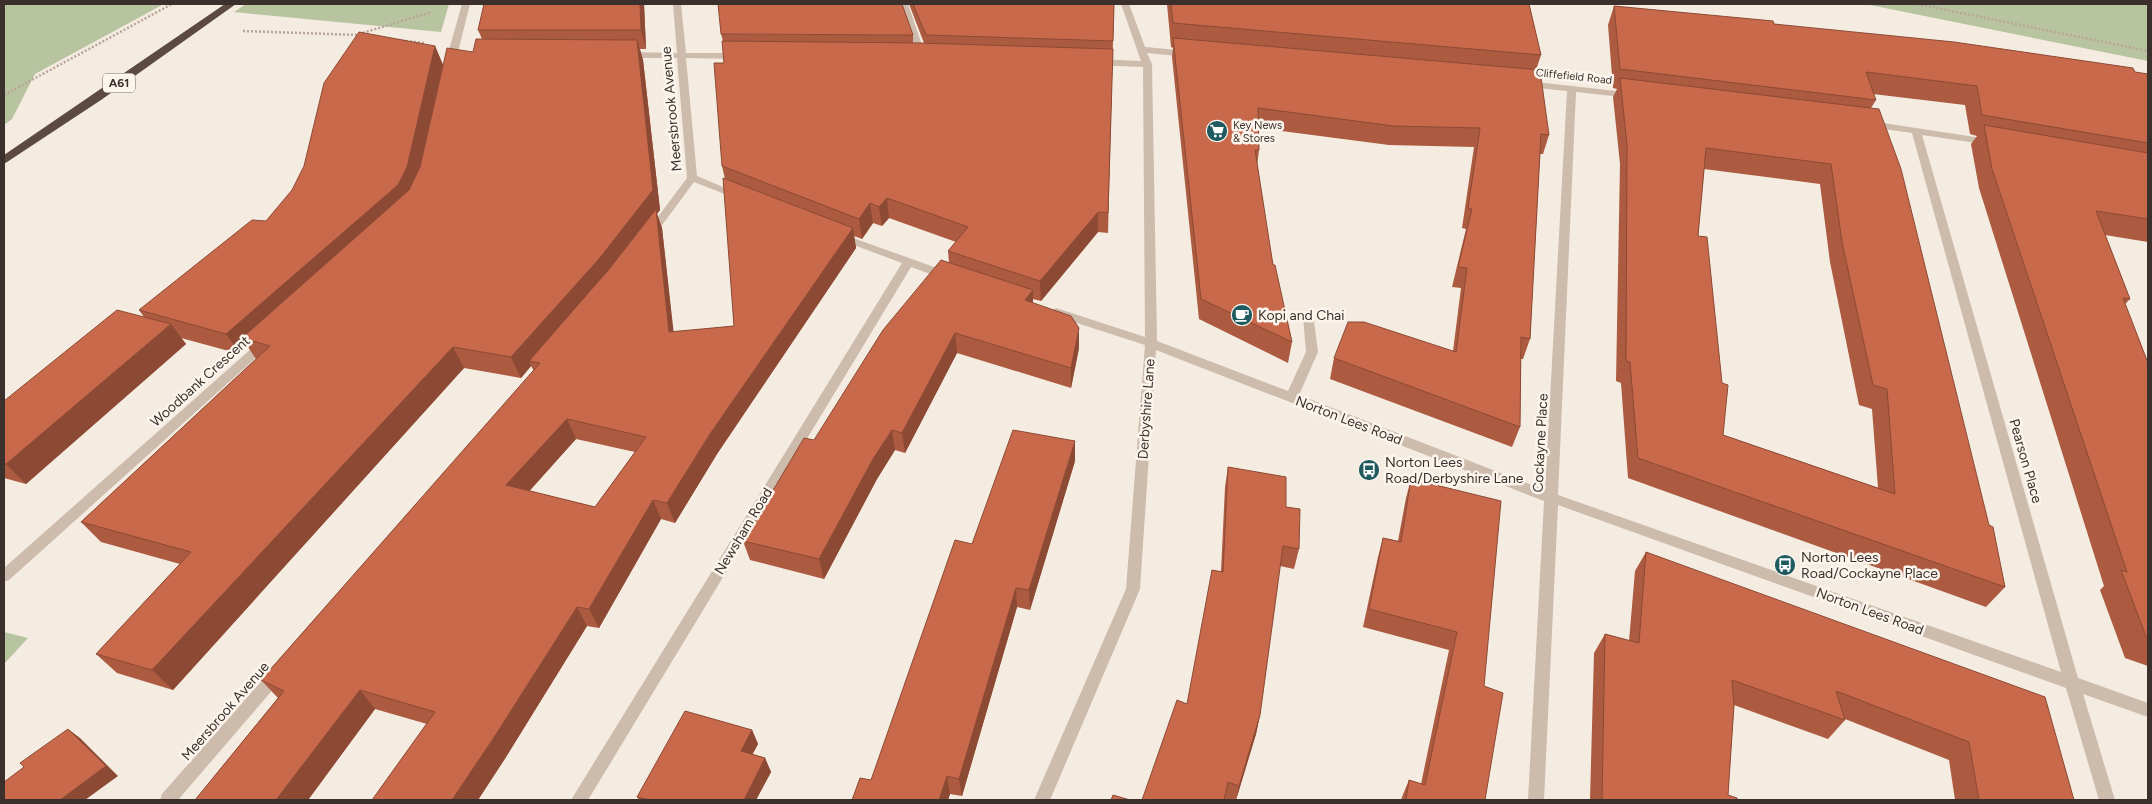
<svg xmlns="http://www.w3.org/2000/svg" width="2152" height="804" viewBox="0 0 2152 804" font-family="Figtree,sans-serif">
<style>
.green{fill:#b8c4a0}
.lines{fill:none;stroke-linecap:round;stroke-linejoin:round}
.path{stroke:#b9a596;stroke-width:2.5;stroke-dasharray:2 2;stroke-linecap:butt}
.minor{fill:#cdbbac;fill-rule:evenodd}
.highway{fill:#5c4a42;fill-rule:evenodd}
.wall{fill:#ac5a40;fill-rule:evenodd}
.shaded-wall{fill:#8c4a34}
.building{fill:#c8694b;stroke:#8c4a34;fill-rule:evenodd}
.labels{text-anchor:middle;stroke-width:5;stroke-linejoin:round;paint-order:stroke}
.far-street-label{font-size:11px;fill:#3b302b;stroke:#fbf5ee}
.far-poi-label{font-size:11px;fill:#3b302b;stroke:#fbf5ee;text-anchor:start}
.shield{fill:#fbf5ee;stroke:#756b66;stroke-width:1}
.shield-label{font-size:12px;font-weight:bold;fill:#3b302b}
.street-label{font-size:14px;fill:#3b302b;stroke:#fbf5ee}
.poi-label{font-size:14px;fill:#3b302b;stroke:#fbf5ee;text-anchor:start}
</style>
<rect width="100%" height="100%" fill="#f4ebe1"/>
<!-- green -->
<path class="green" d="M4 4H164L35 74 12 119 4 125Z
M246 4H449L441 32 234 12Z
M1865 4H2148V61Z
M4 632 28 638 4 664Z"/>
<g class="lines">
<!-- path -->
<path class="path" d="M1917 4 2148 51
M243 31 359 35
M359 34 432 12
M398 40 424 43
M4 95 172 4"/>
<!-- minor -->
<path class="minor" d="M462 4H470L455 64 450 67 445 64Z
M673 4H681L686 53H740L744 56 740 59 686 58 697 176 744 196 743 198H735L694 182 654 236 650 237 645 234 687 178 677 58H625L621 55 625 52 677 53Z
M900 4H908L926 57 925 59 918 57Z
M1121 4H1129L1145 47 1188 51 1192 54 1188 57 1147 53 1152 64 1157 341 1288 391 1306 352 1303 316 1309 312 1313 313 1318 352 1299 395 1545 490 1567 91 1527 87 1522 84 1527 81 1634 93 1636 95 1631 98 1576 92 1558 495 2061 672 1912 133 1870 127 1865 124 1870 121 1994 140 1996 142 1991 145 1922 135 2078 678 2148 703V717L2083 694 2115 800H2099L2066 688 1558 505 1544 800H1528L1544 501 1156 350 1140 589 1050 800H1034L1126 589 1145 345 1052 315 1050 312 1056 308 1145 337 1143 67 1095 65 1090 62 1095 59 1141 61Z
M839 233 951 273 953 276 947 280 911 267 588 800H571L902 263 835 238 834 236 835 234Z
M265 339 269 340 271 343 269 346 9 580 4 582V568L261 340Z
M277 667 282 669 285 674 282 679 178 800H160L162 794 272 669Z"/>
<!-- highway -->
<path class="highway" d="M225 4H236L101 100 4 164V155Z"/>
</g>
<!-- wall -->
<path class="wall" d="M484 4H644L646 49H640L643 60 660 210 657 214 662 228 673 332 734 326 725 179 722 166 724 63 723 41 721 34 913 35V43H924L909 4H1114L1108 233 1098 232 1041 301 1033 299V303L1079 348 1071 388 957 353 905 453 895 450 877 479 824 579 750 560 743 541 814 440 949 263 948 251 956 242 889 218 882 226 873 223 862 239 854 236 856 248 717 454 675 523 661 519 599 628 587 626 506 757 478 800H372L427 724 375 709 308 800H195L278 698 261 680 534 371 531 366 521 378 464 368 173 690 117 673 96 654 180 564 101 542 81 522 256 359 248 347 240 354 181 338 186 344 26 484 4 478V401L144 317 139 310 266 221 435 46 443 65 473 52 482 39 478 30ZM576 439 635 452 595 507 529 491Z
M1167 4H1529L1541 55 1536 70 1549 135 1543 154H1540L1530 339 1523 359H1521L1520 427 1512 447 1330 379 1334 358 1453 351 1461 288 1452 287 1466 229 1462 228 1474 147 1389 145 1258 128 1259 150 1257 166 1273 265 1292 342 1288 363 1199 319 1172 57 1173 48 1171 47Z
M1614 6 1774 24 2148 74V242L2105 235 2130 299 2125 304 2148 363V666L2125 658 2100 590 2104 586 1979 188 1971 144 1977 136 1970 134 1965 105 1873 94 1876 100 1871 108 2005 587 1986 607 1628 478 1621 383 1616 381 1620 164 1613 97 1617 89 1613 88 1608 25ZM1704 169 1820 184 1830 262 1859 405 1872 409 1878 488 1723 435 1698 236Z
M1075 461 1030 610 1017 607 962 796 950 794 948 800H852L871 780 972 544Z
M1228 467 1286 507 1299 549 1294 569 1280 566 1260 715 1256 734 1236 800H1227L1225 799V800H1142L1187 704 1221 571 1225 487Z
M1411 479 1484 686 1485 800H1401L1402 797 1409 780 1421 784 1449 650 1363 627 1378 557 1383 538 1398 541 1406 498Z
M1646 552 2074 800H1955L1949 760 1845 719V720L1828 739 1734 705 1728 795 1738 800H1590L1594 653 1605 634 1629 641 1635 571Z
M752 730 758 744 752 754 765 758 771 772 756 800H639L637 797Z"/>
<!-- shaded-wall -->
<path class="shaded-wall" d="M640 4H644L646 49 641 30Z
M637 40 643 60 660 210 657 214 662 228 676 353 529 361 531 366 521 378 511 357Z
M435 46 443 65 416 186 242 338 248 347 240 354 226 334Z
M887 198 889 218 882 226 879 207Z
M870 203 873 223 862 239 859 219Z
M1098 212V232L1041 301 1040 281Z
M853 228 856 248 717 454 675 523 667 503 710 434Z
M1033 290V310L1025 300Z
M171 324 186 344 26 484 6 464Z
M1079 328V348L1071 388V368Z
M955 333 957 353 905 453 902 433Z
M453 347 464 368 173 690 152 670Z
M567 419 576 439 517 505 506 485Z
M892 430 895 450 877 479 824 579 819 559 873 459Z
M1075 441V461L1030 610 1029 590Z
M653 500 661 519 599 628 589 609Z
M1016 588 1017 607 962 796 959 779Z
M577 607 587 626 506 757 478 800H452Z
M360 690 375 709 308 800H276Z
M1260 715 1256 734 1236 800 1239 786Z
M68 729 80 738 118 776 85 800H60Z
M752 730 758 744 747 765 741 751Z
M765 758 771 772 756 800H744Z
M947 776 950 794 948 800H939Z"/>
<!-- building -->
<path class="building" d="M484 4H640L641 30H478Z
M718 4H902L913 35 721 34Z
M913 4H1114L1113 41 926 35Z
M1171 4H1529L1541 55 1173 23Z
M1614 6 1773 21 1774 24 1954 42 2133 68 2135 72 2148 74V143L1982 115 1977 86 1866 72 1876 100 1620 69Z
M359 32 435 46 407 167 398 185 226 334 139 310 252 220 266 221 292 190 304 166 324 83Z
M1173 38 1540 70 1549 135 1541 134 1530 339 1521 337 1520 427 1334 358 1348 322H1364L1456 352 1467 268 1458 267 1472 209 1468 208 1480 128 1393 126 1258 108 1259 150H1255L1273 265H1275L1292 342 1201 299Z
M476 39 637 40 653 190 599 259 511 357 453 347 152 670 96 654 191 552 81 522 270 346 242 338 409 190 420 167 447 48 473 52Z
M722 41 920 43 1113 49 1108 213 1098 212 1040 281 948 251 968 227 887 198 879 207 870 203 859 219 722 166 714 63H724Z
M1620 78 1879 109 1901 169 1989 525 1993 527 2005 587 1638 458 1630 362 1626 361 1627 145ZM1706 148 1831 164 1842 242 1873 385 1887 389 1895 494 1723 435 1728 385 1722 383 1707 237 1698 236Z
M1984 125 2148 153V219L2096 211 2130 299 2123 298 2148 363V639H2147L2121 570 2127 572 1992 169Z
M723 178 853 228 710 434 667 503 653 500 589 609 577 607 493 739 452 800H372L435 712 360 690 276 800H195L284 691 261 680 540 363 529 361 610 268 656 209 669 332 734 326ZM567 419 646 437 595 507 506 485Z
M941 260 1033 290 1025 300 1071 316 1079 328 1071 368 955 333 902 433 892 430 873 459 819 559 743 541 804 438 814 440 883 330Z
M117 310 171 324 6 464H4V401Z
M1013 430 1075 441 1029 590 1016 588 959 779 947 776 939 800H852L860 778 871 780 955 540 972 544Z
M1228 467 1286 477V507L1300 509 1299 549 1283 546 1260 715 1239 786 1228 782 1224 800H1142L1177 700 1187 704 1212 570 1223 572Z
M1411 479 1501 501 1484 686 1503 693 1485 800H1406L1409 780 1425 785 1457 632 1369 609 1383 538 1401 542Z
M1646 552 2045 697 2074 800H1979L1969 742 1836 691 1845 720 1732 680 1734 705 1728 795 1737 798 1738 800H1602L1605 634 1639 643Z
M685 711 752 730 741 751 765 758 744 800H650L637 797Z
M68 729 106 766 60 800H4V782L24 767 20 763Z
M1113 795 1130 800H1111Z"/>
<!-- icons -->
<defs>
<g id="supermarket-disc" transform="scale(1.125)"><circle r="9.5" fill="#1f5a5e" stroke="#fbf5ee"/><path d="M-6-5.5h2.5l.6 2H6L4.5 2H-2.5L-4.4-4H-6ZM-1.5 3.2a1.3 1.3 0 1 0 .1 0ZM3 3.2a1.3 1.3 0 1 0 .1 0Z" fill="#fff"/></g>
<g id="cafe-disc" transform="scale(1.125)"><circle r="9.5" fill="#1f5a5e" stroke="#fbf5ee"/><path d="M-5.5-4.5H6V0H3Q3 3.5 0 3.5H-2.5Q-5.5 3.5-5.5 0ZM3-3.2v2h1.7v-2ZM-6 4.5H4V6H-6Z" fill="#fff"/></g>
<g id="bus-disc" transform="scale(1.125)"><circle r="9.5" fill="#1f5a5e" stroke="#fbf5ee"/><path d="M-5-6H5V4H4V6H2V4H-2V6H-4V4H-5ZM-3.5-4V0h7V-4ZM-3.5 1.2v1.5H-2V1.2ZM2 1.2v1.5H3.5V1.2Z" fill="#fff"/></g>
</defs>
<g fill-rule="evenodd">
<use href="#supermarket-disc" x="1217" y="131"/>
<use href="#cafe-disc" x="1242" y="315"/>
<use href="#bus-disc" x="1369" y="470"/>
<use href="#bus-disc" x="1785" y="565"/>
</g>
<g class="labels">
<!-- far-street labels -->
<g class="far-street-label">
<text transform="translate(1574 76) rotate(6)" y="4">Cliffefield Road</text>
</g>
<!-- far-poi labels -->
<g class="far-poi-label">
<text x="1233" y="129">Key News<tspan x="1233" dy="13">&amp; Stores</tspan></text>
</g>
<!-- shield labels -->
<rect class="shield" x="103" y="73.5" width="32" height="19" rx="4"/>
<g class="shield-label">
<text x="119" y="87">A61</text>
</g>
<!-- street labels -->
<g class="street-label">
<text transform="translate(671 109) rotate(-95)" y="5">Meersbrook Avenue</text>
<text transform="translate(200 381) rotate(-42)" y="5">Woodbank Crescent</text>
<text transform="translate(1146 409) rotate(-86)" y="5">Derbyshire Lane</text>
<text transform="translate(1349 420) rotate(21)" y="5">Norton Lees Road</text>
<text transform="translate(1540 443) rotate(-87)" y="5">Cockayne Place</text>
<text transform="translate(2026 461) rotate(74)" y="5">Pearson Place</text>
<text transform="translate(743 531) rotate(-59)" y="5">Newsham Road</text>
<text transform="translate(1870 611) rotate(20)" y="5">Norton Lees Road</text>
<text transform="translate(225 711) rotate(-49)" y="5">Meersbrook Avenue</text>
</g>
<!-- poi labels -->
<g class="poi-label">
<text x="1258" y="320">Kopi and Chai</text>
<text x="1385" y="467">Norton Lees<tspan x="1385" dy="16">Road/Derbyshire Lane</tspan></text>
<text x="1801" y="562">Norton Lees<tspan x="1801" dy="16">Road/Cockayne Place</tspan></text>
</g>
</g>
<!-- border -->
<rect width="2152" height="804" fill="none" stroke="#3b302b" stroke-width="10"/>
</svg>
